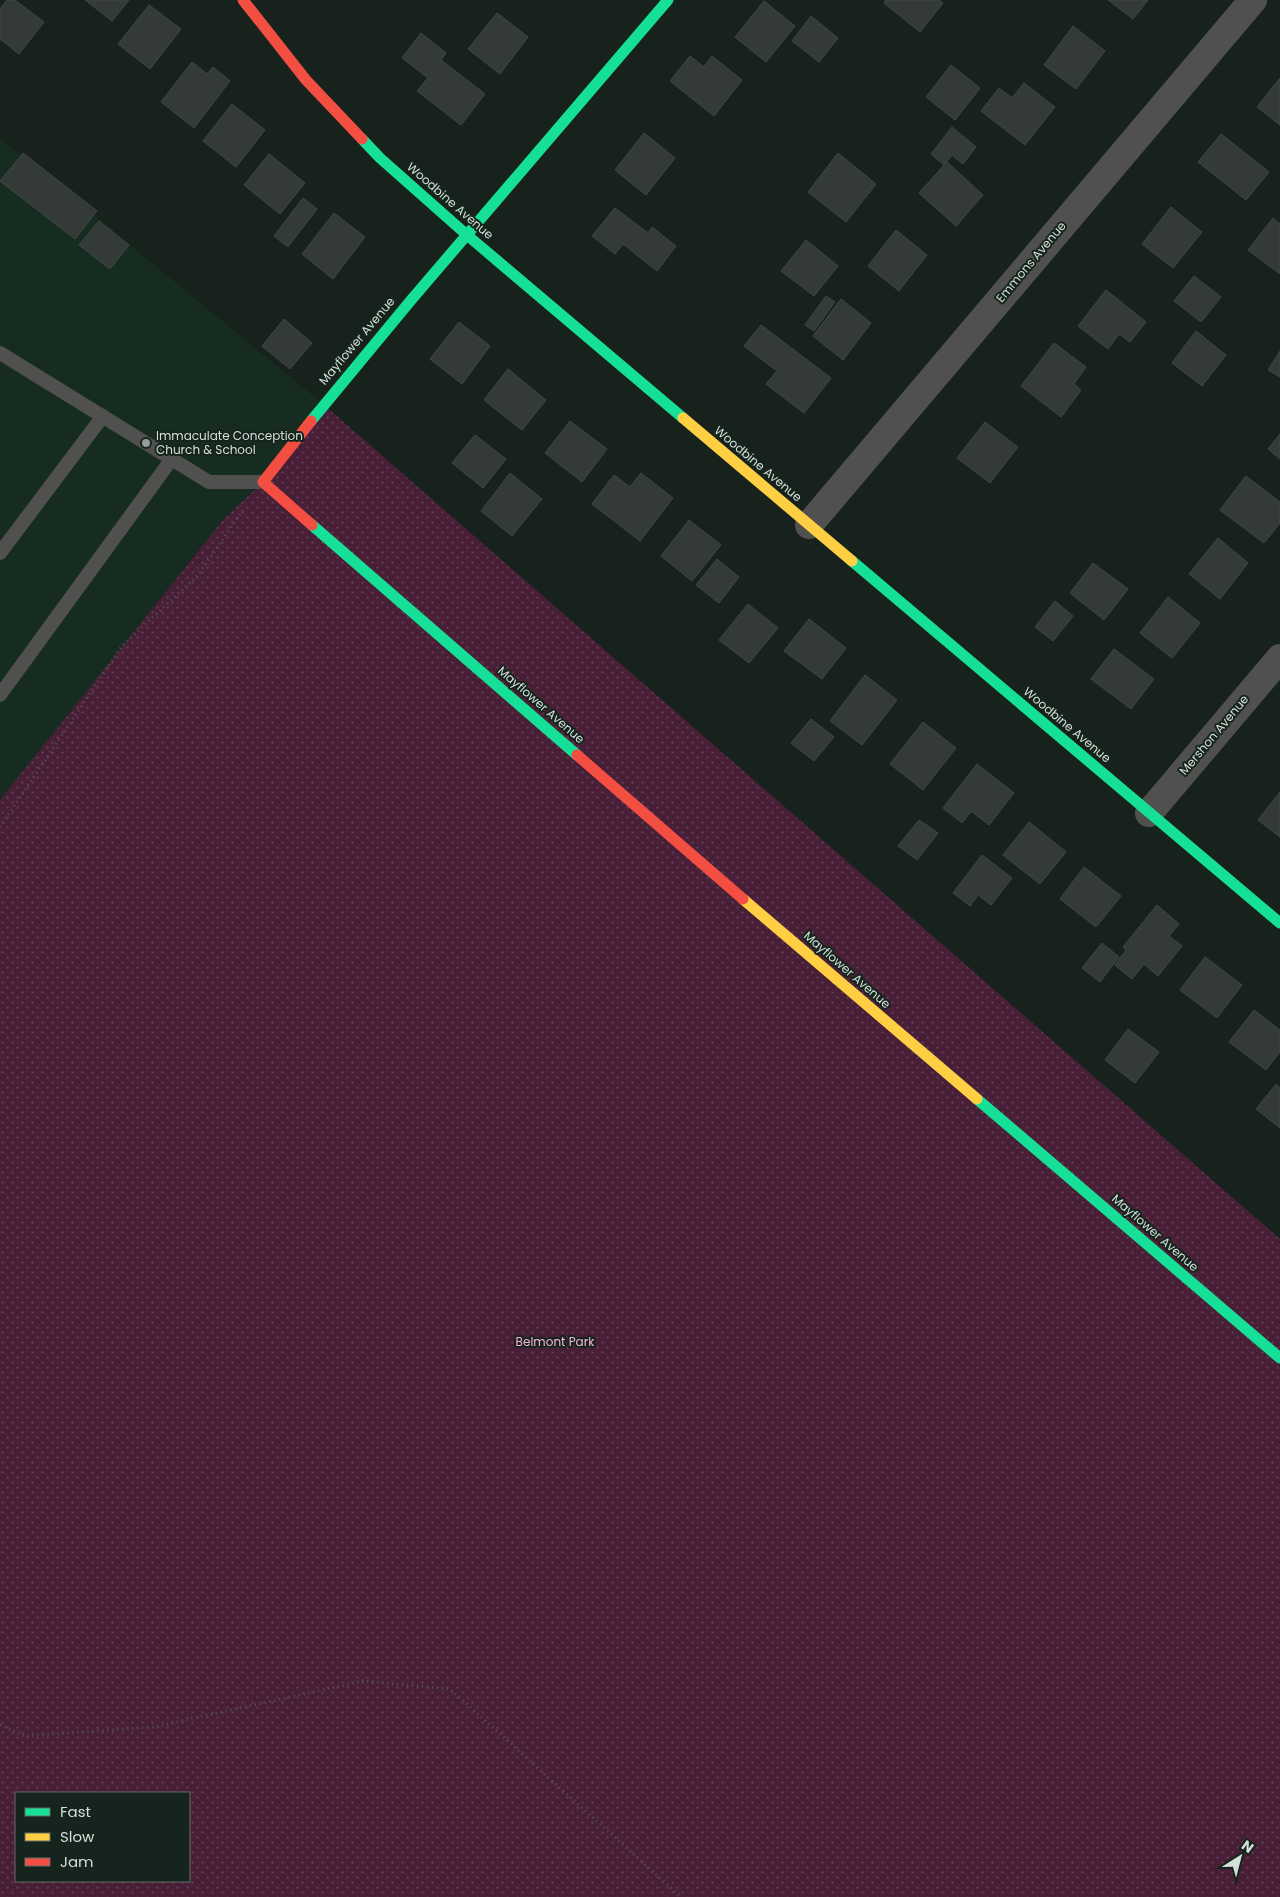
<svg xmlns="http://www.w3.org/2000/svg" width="1280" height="1897" viewBox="0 0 1280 1897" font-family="Poppins,sans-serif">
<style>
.built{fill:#162c21}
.park{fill:url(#park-dots);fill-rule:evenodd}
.building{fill:#333a37;stroke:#404844}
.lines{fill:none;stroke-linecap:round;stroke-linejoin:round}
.path{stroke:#535454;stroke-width:3;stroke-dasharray:1 4;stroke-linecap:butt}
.lane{stroke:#50504f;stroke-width:14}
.street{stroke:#50504f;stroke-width:28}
.fast{stroke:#16e098;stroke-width:11}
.slow{stroke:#ffcf43;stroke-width:11}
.jam{stroke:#f24e42;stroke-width:11}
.poi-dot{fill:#939d97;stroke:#15251d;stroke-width:2}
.labels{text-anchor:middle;stroke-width:4;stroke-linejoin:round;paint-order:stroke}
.street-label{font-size:12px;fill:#d5dfd9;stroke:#15251d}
.poi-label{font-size:12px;fill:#d5dfd9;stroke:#15251d;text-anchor:start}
.park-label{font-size:12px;fill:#fbb3d8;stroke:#15251d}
</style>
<defs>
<pattern id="park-dots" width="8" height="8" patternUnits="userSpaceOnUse" patternTransform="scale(1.25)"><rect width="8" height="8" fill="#481f37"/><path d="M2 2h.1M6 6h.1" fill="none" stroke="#623f53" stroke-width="1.8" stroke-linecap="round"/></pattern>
</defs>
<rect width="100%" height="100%" fill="#18221d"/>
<!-- built -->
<path class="built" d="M0 138 323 404 263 482 223 520 0 800Z"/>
<!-- park -->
<path class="park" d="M323 404 1280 1239V1897H0V800L223 520 263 482ZM16 1793H189V1881H16Z"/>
<!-- building -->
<path class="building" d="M7 0H15L44 22 19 54 0 39V9Z
M85 0H129L112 21Z
M886 0H939L943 3 920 32 884 3Z
M1108 0H1148L1133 19Z
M764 1 795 26 766 62 735 37Z
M149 5 181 29 150 69 118 44Z
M497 13 528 37 500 74 468 49Z
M811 16 838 38 819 62 792 41Z
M1073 26 1105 51 1076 89 1044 65Z
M421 33 446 53 441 60 485 94 461 125 417 91 428 78 402 58Z
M690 56 704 67 712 56 742 80 714 116 670 81Z
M192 62 207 74 213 67 230 81 194 128 161 102Z
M951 65 980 88 955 120 926 97Z
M1280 78V125L1257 107Z
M1024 83 1055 107 1025 145 981 111 999 88 1012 98Z
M232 104 265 130 236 167 203 141Z
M952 127 976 147 963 164 952 155 944 165 931 154Z
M644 133 675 158 646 195 615 170Z
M1221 134 1269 172 1246 200 1198 162Z
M23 153 97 211 75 239 0 181Z
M838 153 876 184 846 222 808 192Z
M269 154 305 183 280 214 244 185Z
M947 162 983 195 956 226 919 193Z
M303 198 317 209 288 247 274 236Z
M1171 207 1202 232 1173 268 1142 244Z
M615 208 648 233 652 227 676 246 657 271 623 244 615 254 592 236Z
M334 213 365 237 333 279 302 254Z
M1273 218 1280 224V274L1248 250Z
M99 221 129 245 110 269 79 245Z
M896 230 927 255 899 291 868 266Z
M806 240 838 266 814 296 781 271Z
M1194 276 1221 297 1201 322 1174 301Z
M1106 290 1146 322 1130 342 1119 334 1108 349 1078 326Z
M826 296 835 302 814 331 805 325Z
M841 299 871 323 843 360 813 336Z
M284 319 312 343 290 369 262 346Z
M459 322 490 346 462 384 430 359Z
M761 325 831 378 804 413 766 384 777 371 744 346Z
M1196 331 1226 355 1202 386 1172 363Z
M1054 343 1086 367 1074 384 1081 390 1061 417 1021 386Z
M1280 351V377L1268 370Z
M508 369 546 400 522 430 484 400Z
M570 421 607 449 582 482 545 453Z
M985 422 1018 447 990 483 957 458Z
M1280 434V459L1268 449Z
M475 435 506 459 483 488 452 463Z
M510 473 542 499 512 536 481 511Z
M641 473 673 498 640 541 592 504 614 475 630 487Z
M1246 476 1280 502V523L1264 543 1220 510Z
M689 520 721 545 692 581 661 556Z
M1218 538 1248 563 1220 599 1189 574Z
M717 559 739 577 719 603 696 585Z
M1093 563 1128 589 1104 620 1070 593Z
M1168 597 1200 623 1172 658 1140 633Z
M1055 601 1073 616 1053 641 1035 627Z
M748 604 778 628 749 663 719 640Z
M809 619 846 648 822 679 784 651Z
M1114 649 1154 679 1131 709 1091 679Z
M865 675 897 700 862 745 830 721Z
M811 719 834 737 814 761 791 743Z
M923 722 956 748 923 790 890 764Z
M977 764 1014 793 989 825 971 811 962 823 943 808Z
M1280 792V837L1258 820Z
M919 820 938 833 917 860 898 846Z
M1029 822 1066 852 1040 884 1003 855Z
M982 855 1012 878 991 905 978 895 970 906 953 893Z
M1084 867 1121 896 1096 927 1060 899Z
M1157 905 1179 924 1169 936 1182 946 1158 976 1144 964 1132 979 1115 965 1126 950 1123 947Z
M1102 943 1119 957 1100 982 1082 968Z
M1205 957 1242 985 1217 1018 1180 990Z
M1254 1010 1280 1030V1052L1266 1070 1229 1042Z
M1128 1029 1159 1052 1135 1083 1105 1060Z
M1276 1084 1280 1088V1128L1256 1109Z"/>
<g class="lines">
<!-- path -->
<path class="path" d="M0 827 122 646 198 575 245 507
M0 1725 24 1736 154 1727 363 1681 450 1689 681 1897"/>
<!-- lane -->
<path class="lane" d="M0 353 209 482H263
M0 553 103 416
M0 695 171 460"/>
<!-- street -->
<path class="street" d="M809 525 1253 0
M1149 813 1280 658"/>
<!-- fast -->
<path class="fast" d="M362 139 380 158 467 235 683 418
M311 421 412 299 668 0
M312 525 577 755
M852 561 1280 923
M977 1099 1280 1358"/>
<!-- slow -->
<path class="slow" d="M683 418 852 561
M743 899 977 1099"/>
<!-- jam -->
<path class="jam" d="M243 0 306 80 362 139
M311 421 263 482 312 525
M577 755 743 899"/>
</g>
<!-- markers -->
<circle class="poi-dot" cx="146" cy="443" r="5"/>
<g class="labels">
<!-- street labels -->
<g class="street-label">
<text transform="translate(450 201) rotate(41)" y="4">Woodbine Avenue</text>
<text transform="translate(1031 262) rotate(-50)" y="4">Emmons Avenue</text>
<text transform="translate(357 341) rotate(-50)" y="4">Mayflower Avenue</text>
<text transform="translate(758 464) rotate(40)" y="4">Woodbine Avenue</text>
<text transform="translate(541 705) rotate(41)" y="4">Mayflower Avenue</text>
<text transform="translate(1067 725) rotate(40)" y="4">Woodbine Avenue</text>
<text transform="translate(1214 735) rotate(-50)" y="4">Mershon Avenue</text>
<text transform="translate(847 970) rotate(41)" y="4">Mayflower Avenue</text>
<text transform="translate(1155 1233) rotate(41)" y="4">Mayflower Avenue</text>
</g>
<!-- poi labels -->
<g class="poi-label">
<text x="156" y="440">Immaculate Conception<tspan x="156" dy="14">Church &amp; School</tspan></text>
</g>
<!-- park labels -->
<g class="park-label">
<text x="555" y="1346">Belmont Park</text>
</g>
</g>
<!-- legend -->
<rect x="15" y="1792" width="175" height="90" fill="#15251d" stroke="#626f68"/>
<rect x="25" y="1808" width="25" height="8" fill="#16e098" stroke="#626f68"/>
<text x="60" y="1817" font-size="15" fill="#d5dfd9">Fast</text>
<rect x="25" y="1833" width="25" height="8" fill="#ffcf43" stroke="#626f68"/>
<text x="60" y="1842" font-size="15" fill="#d5dfd9">Slow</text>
<rect x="25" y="1858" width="25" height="8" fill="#f24e42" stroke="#626f68"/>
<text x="60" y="1867" font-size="15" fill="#d5dfd9">Jam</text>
<!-- north arrow -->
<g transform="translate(1240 1857) rotate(36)" stroke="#15251d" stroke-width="4" paint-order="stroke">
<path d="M0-4L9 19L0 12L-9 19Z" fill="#d5dfd9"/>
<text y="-8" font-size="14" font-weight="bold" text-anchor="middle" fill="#d5dfd9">N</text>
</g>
</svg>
